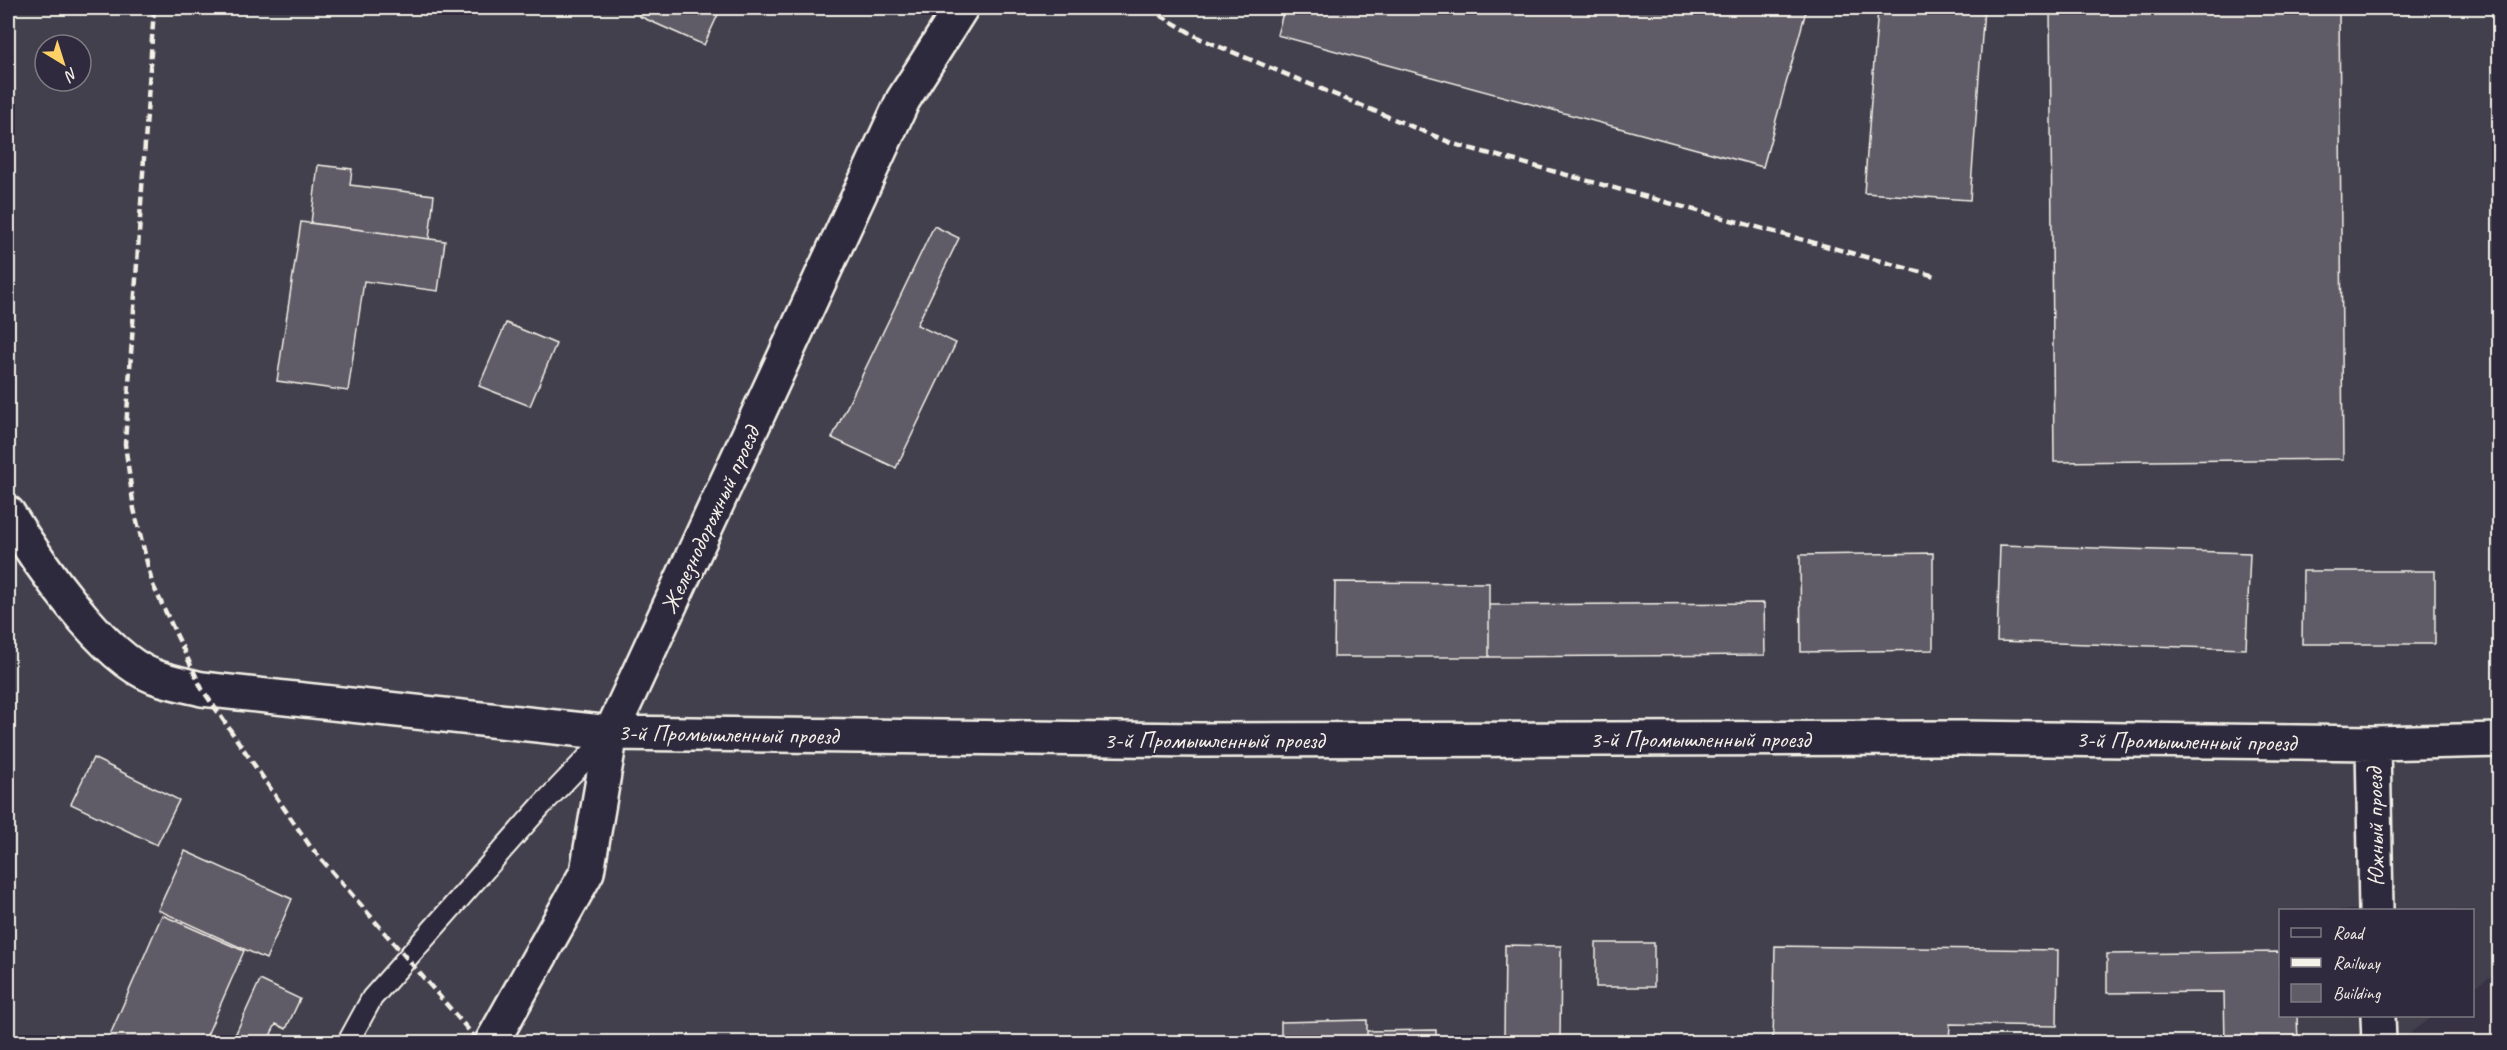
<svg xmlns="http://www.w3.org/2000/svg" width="2507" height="1050" viewBox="0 0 2507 1050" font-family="Caveat,sans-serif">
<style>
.built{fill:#433f4e;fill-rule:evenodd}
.building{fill:#5f5c67;stroke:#f4f1e8;stroke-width:1.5}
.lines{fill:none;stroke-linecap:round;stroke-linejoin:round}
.service-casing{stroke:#f4f1e8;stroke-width:24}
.minor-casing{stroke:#f4f1e8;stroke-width:38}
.service{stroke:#2f2a3d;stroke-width:20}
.minor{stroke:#2f2a3d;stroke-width:33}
.rail{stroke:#f4f1e8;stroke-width:4.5;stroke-dasharray:9 4.5;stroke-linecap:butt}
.labels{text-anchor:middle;stroke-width:4.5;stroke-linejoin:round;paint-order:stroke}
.street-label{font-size:24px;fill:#f4f1e8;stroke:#2f2a3d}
</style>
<rect width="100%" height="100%" fill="#373244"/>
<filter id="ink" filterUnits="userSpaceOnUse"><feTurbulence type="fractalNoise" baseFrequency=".0167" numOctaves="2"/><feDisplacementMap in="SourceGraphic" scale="12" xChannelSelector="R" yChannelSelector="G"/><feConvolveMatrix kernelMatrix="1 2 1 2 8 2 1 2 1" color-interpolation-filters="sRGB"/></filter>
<g filter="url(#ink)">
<!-- built -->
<path class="built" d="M8 8H2499V971L2473 988 2472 910H2280V1016H2434L2398 1042H8ZM45 45H81V81H45Z"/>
<!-- building -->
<path class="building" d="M642 8H721L704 45 639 16Z
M1263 8H1795L1806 11 1763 167 1277 35 1283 13Z
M1878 8H1984L1970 200 1864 193Z
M2050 8H2339L2343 459 2054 462Z
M318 165 352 169 350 185 434 195 429 239 311 223Z
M301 222 445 241 438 291 364 281 348 391 277 381Z
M934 226 959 238 917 325 956 343 896 468 832 438Z
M506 323 556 344 530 406 479 386Z
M2000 545 2250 553 2246 649 1997 641Z
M1933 553V650L1801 652 1800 555Z
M2303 571H2435V644H2302Z
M1335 582 1489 583V657H1334Z
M1764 603 1765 655 1489 657V605Z
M93 758 179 800 157 845 71 804Z
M185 851 292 899 266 959 158 910Z
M162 915 244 951 204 1042H107Z
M1596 943H1654V987H1596Z
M1505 945 1561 946 1560 1042H1504Z
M1775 946 2058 950 2057 1026 1950 1024 1949 1042H1773Z
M2280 952V1016H2297L2298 1042H2225L2224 992 2107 993V954Z
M260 980 300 999 286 1029 276 1024 267 1042H232Z
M1367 1020V1042H1281V1022Z
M1436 1030V1042H1367V1031Z"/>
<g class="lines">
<!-- service casing -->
<g class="service-casing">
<path id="service" d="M348 1042 372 998 541 806 609 735"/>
</g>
<!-- minor casing -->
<g class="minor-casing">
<path id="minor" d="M8 513C36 559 102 657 153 676 168 682 186 685 202 689L611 733 1200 740 1963 738 2373 743 2500 740
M2373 743 2376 910
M2378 1016 2379 1042
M492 1042 587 872 611 733 903 100 961 8"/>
</g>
<!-- service -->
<use href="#service" class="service"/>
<!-- minor -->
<use href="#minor" class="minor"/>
<!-- rail -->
<path class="rail" d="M154 8 125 444 134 509 152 583 202 689 310 846 479 1042
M1148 8 1201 39 1454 144 1935 276"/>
</g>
</g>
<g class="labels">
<!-- street labels -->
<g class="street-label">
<text transform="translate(710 520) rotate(-65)" y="8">Железнодорожный проезд</text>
<text transform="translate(728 734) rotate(1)" y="8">3-й Промышленный проезд</text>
<text x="1700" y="747">3-й Промышленный проезд</text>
<text x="1214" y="748">3-й Промышленный проезд</text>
<text transform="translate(2186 741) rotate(1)" y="8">3-й Промышленный проезд</text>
<text transform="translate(2375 827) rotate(-91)" y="8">Южный проезд</text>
</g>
</g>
<!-- margin -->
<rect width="2507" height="1050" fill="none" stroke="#2f2a3d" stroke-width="30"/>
<rect x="15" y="15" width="2477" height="1020" fill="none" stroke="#f4f1e8" stroke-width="2" filter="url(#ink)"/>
<!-- legend -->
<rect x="2279" y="909" width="195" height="108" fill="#2f2a3d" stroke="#7e7a81" stroke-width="1.5"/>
<rect x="2291" y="928" width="30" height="9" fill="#2f2a3d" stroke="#7e7a81" stroke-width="1.5"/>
<text x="2333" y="939" font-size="18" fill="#f4f1e8">Road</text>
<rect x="2291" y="958" width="30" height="9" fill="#f4f1e8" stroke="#7e7a81" stroke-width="1.5"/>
<text x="2333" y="969" font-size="18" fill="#f4f1e8">Railway</text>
<rect x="2291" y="984" width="30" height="18" fill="#5f5c67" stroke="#7e7a81" stroke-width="1.5"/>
<text x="2333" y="999" font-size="18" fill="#f4f1e8">Building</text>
<!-- north arrow -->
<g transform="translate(63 63) rotate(142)"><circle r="28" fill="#2f2a3d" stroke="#7e7a81" stroke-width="1.5"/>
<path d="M0-4.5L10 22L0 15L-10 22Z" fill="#ffd166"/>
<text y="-9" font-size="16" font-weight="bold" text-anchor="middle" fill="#f4f1e8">N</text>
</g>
</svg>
